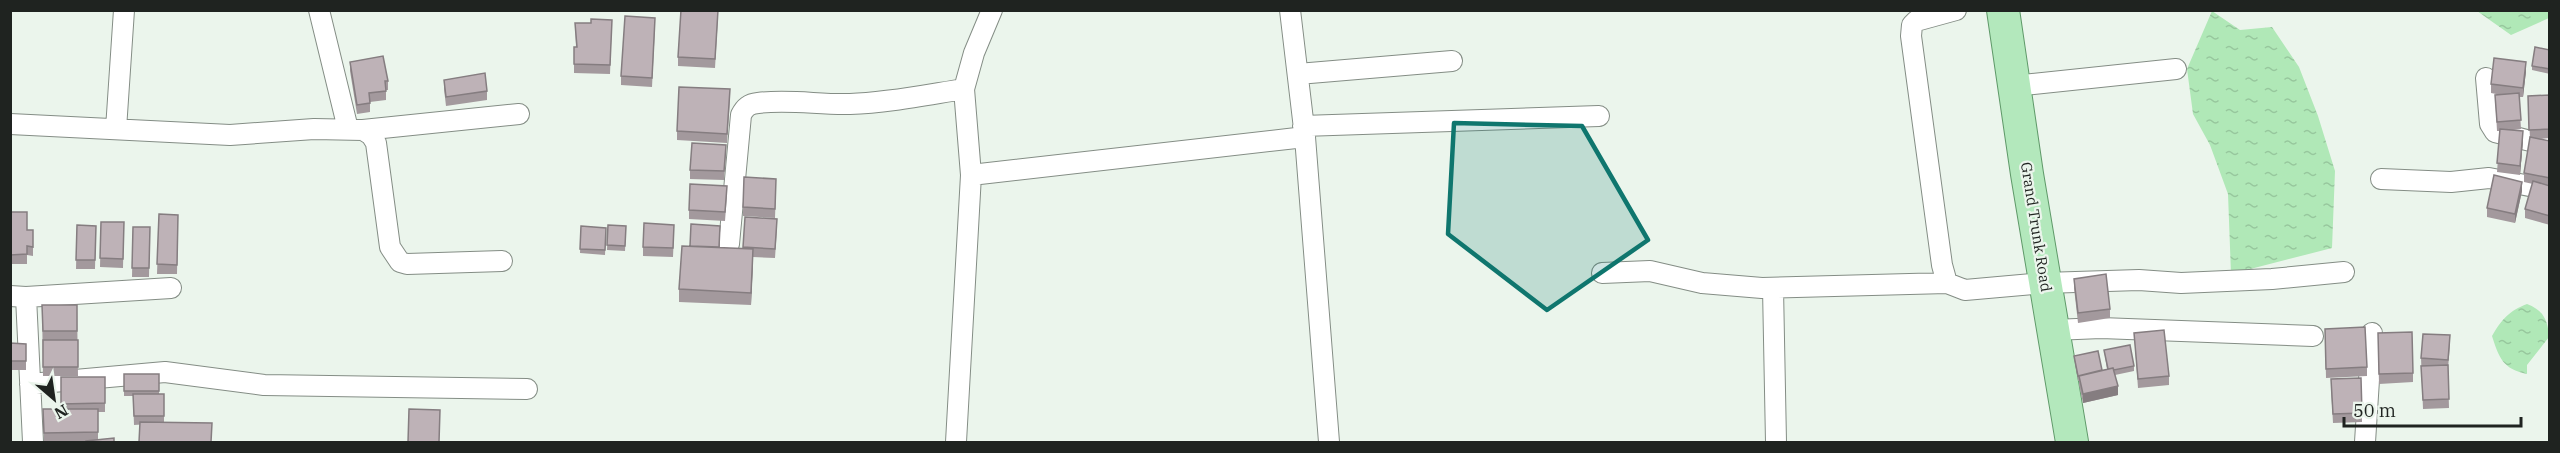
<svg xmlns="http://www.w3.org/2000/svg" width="2560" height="453" viewBox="0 0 2560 453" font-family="'IBM Plex Serif',serif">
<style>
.water{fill:url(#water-ripples)}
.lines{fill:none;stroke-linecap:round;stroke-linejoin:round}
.street-casing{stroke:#848d85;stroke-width:22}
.primary-casing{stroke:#5f9969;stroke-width:34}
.street{stroke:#fff;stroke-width:20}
.primary{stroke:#b3e8bc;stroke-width:32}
.wall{fill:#a3999d}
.shaded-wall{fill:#857d80}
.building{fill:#beb2b7;stroke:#857d80;stroke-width:1.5}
.marked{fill:#0f766e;fill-opacity:0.2;stroke:#0f766e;stroke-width:4.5;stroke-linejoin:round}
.labels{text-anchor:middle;stroke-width:4.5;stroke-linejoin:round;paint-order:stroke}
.street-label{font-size:15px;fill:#1f2320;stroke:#ebf5ec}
</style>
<defs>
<pattern id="water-ripples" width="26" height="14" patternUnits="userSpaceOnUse" patternTransform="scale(1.5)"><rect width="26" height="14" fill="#b0e8b7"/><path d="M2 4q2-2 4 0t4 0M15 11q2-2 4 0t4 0" fill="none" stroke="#97c79d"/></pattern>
</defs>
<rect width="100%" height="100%" fill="#ebf5ec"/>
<!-- water -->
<path class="water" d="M2212 11 2240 30 2272 27 2299 67 2318 116 2335 171 2332 248 2231 274 2228 194 2210 145 2193 114 2187 69Z
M2477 11H2549V18L2511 35Z
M2527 304C2543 310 2548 320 2549 337L2527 365V374C2503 369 2499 358 2492 336 2502 319 2509 311 2527 304Z"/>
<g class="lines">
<!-- street casing -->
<g class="street-casing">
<path id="street" d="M319 10 348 129
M1290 10 1305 137 1329 442
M1298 74 1452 61
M2486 78 2490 124 2495 132 2550 146
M2014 86 2176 69
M10 124 230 135 314 129 363 130 371 135 376 143 390 247 400 262 407 264 502 261
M1303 126 1599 116
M116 129 124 10
M363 130 519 114
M971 175 1305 137
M2381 179 2451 182 2489 178 2550 190
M729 244 741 115C745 107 749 104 758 103 789 99 820 105 850 104 888 103 926 95 964 89
M1602 273 1650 271 1702 283 1762 288 1947 283 1965 290 2044 283 2139 280 2181 283 2272 279 2344 272
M1947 283 1942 265 1911 36 1912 25 1916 21 1956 10
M1773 288 1776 442
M10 296 26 297 171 288
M26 297 33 442
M2053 330 2101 328 2313 336
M30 384 165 372 264 385 527 389
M956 442 971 175 964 89 974 53 992 10
M2365 442 2372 333"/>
</g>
<!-- primary casing -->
<g class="primary-casing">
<path id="primary" d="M2003 10 2027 174 2072 442"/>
</g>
<!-- street -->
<use href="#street" class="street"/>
<!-- primary -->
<use href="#primary" class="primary"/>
</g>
<!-- wall -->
<path class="wall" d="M718 17 715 68 678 66V57Z
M612 20 610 74 574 73V47H576L575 23H591Z
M655 27 652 87 621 85V76Z
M2550 50V74L2532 70V66Z
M350 62 388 81V90H386V100L370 102V112L357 114 350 71Z
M2526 71 2523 97H2519L2521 129 2513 130 2523 140 2520 175 2497 172 2500 131H2497L2495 95H2501L2491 93V84Z
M444 80 487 91V100L446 106 444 89Z
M2550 95V138L2539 139 2550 141V225L2525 218V209L2533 184 2524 182V173L2530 139 2528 96Z
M730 98 727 143 677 140V131Z
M726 154 724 180 690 179V170Z
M776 188 775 218 743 216V207Z
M2522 191 2515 223 2487 217V208Z
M727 195 725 221 689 219V210Z
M10 212 27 230H33V256L27 255V264H10Z
M159 214 178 215 177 274H157Z
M745 217 777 228 775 258 753 257 751 305 679 302V289L690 246 720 235V248L743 249Z
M101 222H124L123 268 100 267Z
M77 225 96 226 95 269H76Z
M608 225 626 226 625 251 607 250Z
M581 226 606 228 605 255 580 253Z
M133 227H150L149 277H132Z
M674 234 673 257 643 256V247Z
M2074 279 2110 309V318L2078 323 2074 288Z
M42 305H77L78 376H43Z
M2325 329 2367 367V376L2326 378Z
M2134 333 2169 376V385L2138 388Z
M10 343 26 344V370H10Z
M2378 343 2413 373V382L2379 384Z
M2450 344 2448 369 2449 408 2423 409 2421 358Z
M2104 350 2134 366V371L2115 375 2118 395 2083 403 2079 385V381H2078L2074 356 2102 370 2107 369Z
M124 374H159V394H164V423L134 425 133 396H124Z
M61 377H105V412H98V440L86 441 44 442 43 409H61Z
M2331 388 2362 413V422L2333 423Z"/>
<!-- shaded-wall -->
<path class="shaded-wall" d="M2526 62V71L2523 97V88Z
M2523 131V140L2520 175V166Z
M2522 182V191L2515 223V214Z
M753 249V262L751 305V293Z
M2118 386V395L2083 403V394Z"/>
<!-- building -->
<path class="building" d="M681 10H718L715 59 678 57Z
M625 16 655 18 652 78 621 76Z
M591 19 612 20 610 65 574 64V47H577L575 23H591Z
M2535 47 2550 50V69L2532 66Z
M383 56 388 81H385L386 91 369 93 370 103 357 105 350 62Z
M2494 58 2526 62 2523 88 2491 84Z
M485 73 487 91 446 97 444 80Z
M679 87 730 89 727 134 677 131Z
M2519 93 2521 120 2497 122 2495 95Z
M2550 95V129L2529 130 2528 96Z
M2500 129 2523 131 2520 166 2497 163Z
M2530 137 2550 141V178L2524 173Z
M692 143 726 145 724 171 690 170Z
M2494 175 2522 182 2515 214 2487 208Z
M744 177 776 179 775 209 743 207Z
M2533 181 2550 186V216L2525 209Z
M690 184 727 186 725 212 689 210Z
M10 212H27V230H33V247L27 246V254L10 255Z
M159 214 178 215 177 265 157 264Z
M745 217 777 219 775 249 743 247Z
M101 222H124L123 259 100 258Z
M644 223 674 225 673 248 643 247Z
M691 224 720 226 719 247 690 246Z
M77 225 96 226 95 260H76Z
M608 225 626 226 625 246 607 245Z
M581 226 606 228 605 250 580 249Z
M133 227H150L149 268H132Z
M682 246 753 249 751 293 679 289Z
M2106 274 2110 309 2078 313 2074 279Z
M42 305H77V331H43Z
M2365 327 2367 367 2326 369 2325 329Z
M2164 330 2169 376 2138 379 2134 333Z
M2412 332 2413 373 2379 374 2378 333Z
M2423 334 2450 335 2448 360 2421 358Z
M43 340H78V367H43Z
M10 343 26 344V361H10Z
M2130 345 2134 366 2114 370 2113 368 2108 369 2104 350Z
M2098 351 2102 370 2078 376 2074 356Z
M2448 365 2449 399 2423 400 2421 366Z
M2113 368 2118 386 2083 394 2079 376Z
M124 374H159V391H124Z
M61 377H105V403L61 404Z
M2361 378 2362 413 2333 414 2331 379Z
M133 394H164V416H134Z
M43 409H98V432L44 433Z
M409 409 440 410 439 442H408Z
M140 422 212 423 211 442H139Z
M114 438V442H86V441Z"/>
<!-- marked area -->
<path class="marked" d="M1454 123 1582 126 1648 240 1547 310 1448 234Z"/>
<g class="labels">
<!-- street labels -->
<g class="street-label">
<text transform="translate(2036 227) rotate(81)" y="5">Grand Trunk Road</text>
</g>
</g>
<!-- border -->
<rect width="2560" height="453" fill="none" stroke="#1f2320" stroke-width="24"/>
<!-- north arrow -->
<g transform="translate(54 399) rotate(151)" stroke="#ebf5ec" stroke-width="4.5" paint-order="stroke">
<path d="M0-4.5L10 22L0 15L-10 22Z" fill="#1f2320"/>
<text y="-9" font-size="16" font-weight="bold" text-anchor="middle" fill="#1f2320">N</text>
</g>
<!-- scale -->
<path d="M2344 417v9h177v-9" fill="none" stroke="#1f2320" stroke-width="3"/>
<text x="2353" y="417" font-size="18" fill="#1f2320" stroke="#ebf5ec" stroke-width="4.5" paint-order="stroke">50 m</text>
</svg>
